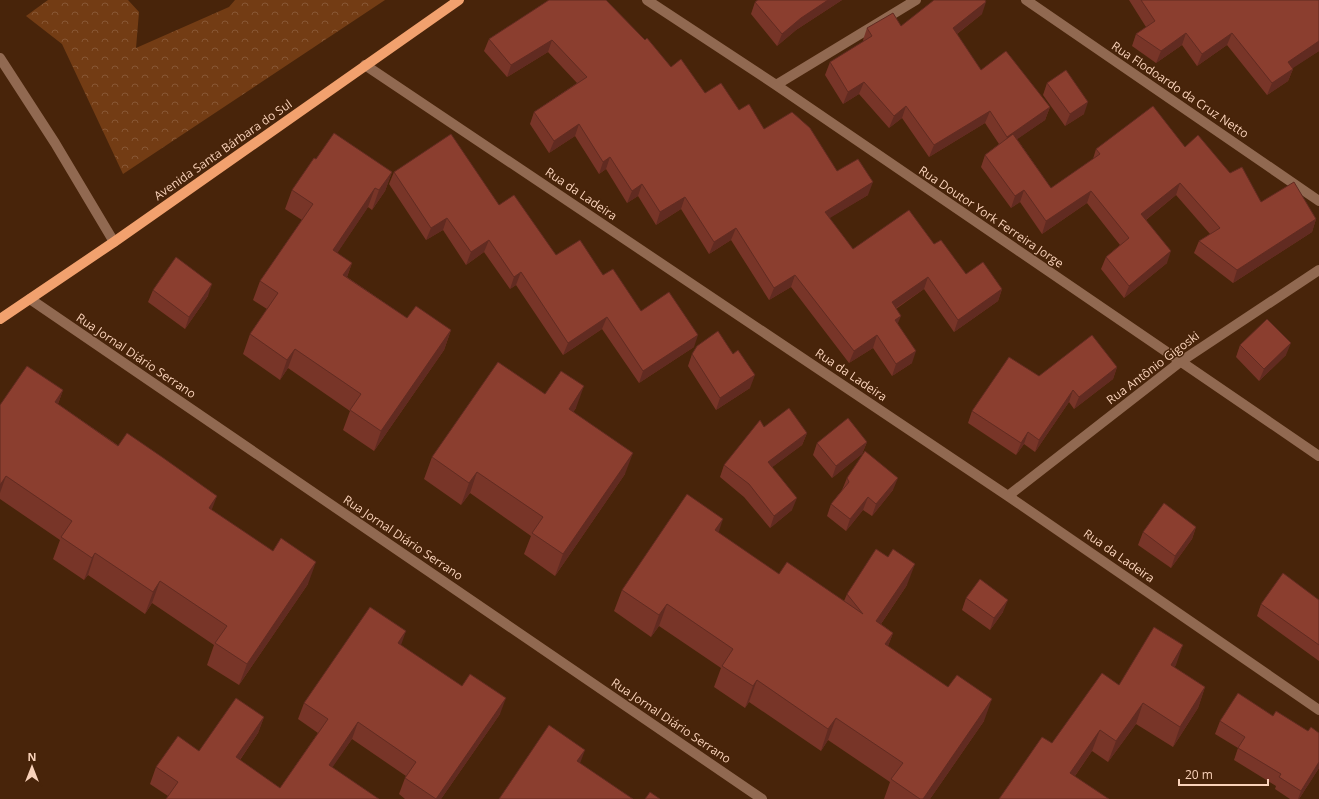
<svg xmlns="http://www.w3.org/2000/svg" width="1319" height="799" viewBox="0 0 1319 799" font-family="'Open Sans',sans-serif">
<style>
.forest{fill:url(#forest-crowns)}
.lines{fill:none;stroke-linecap:round;stroke-linejoin:round}
.minor{stroke:#916951;stroke-width:10}
.major{stroke:#f2a16e;stroke-width:10}
.wall{fill:#783528}
.shaded-wall{fill:#612b21}
.building{fill:#8b3e2f;stroke:#612b21}
.labels{text-anchor:middle;stroke-width:3;stroke-linejoin:round;paint-order:stroke}
.street-label{font-size:12px;fill:#f9d2ba;stroke:#48240a}
</style>
<defs>
<pattern id="forest-crowns" width="20" height="18" patternUnits="userSpaceOnUse"><rect width="20" height="18" fill="#733c14"/><path d="M2 6a3 3 0 1 1 6 0M12 15a3 3 0 1 1 6 0" fill="none" stroke="#885734"/></pattern>
</defs>
<rect width="100%" height="100%" fill="#48240a"/>
<!-- forest -->
<path class="forest" d="M48 0H128L139 12 136 48 229 7 235 0H385L123 174 62 44 26 16Z"/>
<g class="lines">
<!-- minor -->
<path class="minor" d="M647 0 776 85 1319 456
M1026 0 1319 201
M0 58 55 143 114 242
M365 65 1008 496 1319 710
M776 85 916 0
M30 299 762 799
M1008 496 1180 362 1319 270"/>
<!-- major -->
<path class="major" d="M0 319 114 242 459 0"/>
</g>
<!-- wall -->
<path class="wall" d="M549 0 671 67 705 93 739 110 764 129 837 171 868 195 829 218 853 249 934 244 966 274 1002 289 998 301 954 332 924 289 896 309 898 324 912 363 892 376 873 348 849 363 791 287 769 300 731 240 709 254 681 209 656 225 638 196 627 203 606 169 599 174 575 136 549 153 530 124 534 112 577 83 548 52 507 77 484 51 489 39Z
M758 0H842L796 30 777 46 751 14 755 2Z
M1129 0H1319V51L1292 68 1293 69 1288 81 1267 95 1227 45 1197 66 1182 45 1156 63 1132 46 1136 34 1146 27Z
M982 14 957 34 981 70 1050 107 1045 120 1017 139 1051 188 1093 159 1096 149 1185 147 1230 173 1261 202 1316 219 1312 232 1233 283 1194 253 1199 241 1210 234 1176 195 1146 220 1167 263 1124 298 1101 269 1106 257 1120 245 1087 203 1042 234 1020 202 1011 208 981 167 985 155 999 144 985 123 929 157 902 118 889 128 859 94 843 104 825 75 830 62 864 42 863 40 867 28 901 26Z
M1047 83 1084 114 1065 126 1043 95Z
M316 159 392 172 385 191 372 210 368 207 337 253 352 263 347 277 407 318 451 330 444 350 374 451 343 430 350 411 288 368 280 380 243 354 250 334 267 309 253 300 260 281 302 220 285 209 292 190Z
M394 172 499 205 556 255 603 275 641 311 694 347 639 383 602 329 563 355 516 285 510 289 484 252 466 265 443 230 426 240 389 184Z
M153 290 208 296 185 329 148 302Z
M1240 345 1286 355 1259 381 1236 357Z
M692 354 750 388 716 410 688 366Z
M1117 367 1113 379 1074 409 1069 402 1035 452 1024 444 1016 455 968 423 972 411 1039 376Z
M63 390 58 404 212 510 308 584 239 685 207 665 214 645 152 603 145 614 88 575 84 580 53 559 60 540 0 499V405Z
M545 394 576 408 573 412 625 474 555 576 524 554 531 536 470 493 461 505 424 479 432 457Z
M764 427 807 433 802 445 772 467 792 510 770 528 744 497 720 477 724 465Z
M867 442 862 454 832 478 813 455 817 443Z
M847 478 893 490 872 516 863 510 846 531 827 516 831 504 842 490Z
M1196 527 1192 539 1171 568 1138 545 1143 532Z
M718 533 779 574 844 601 847 594 907 585 881 624 893 633 888 646 984 721 930 799H884L890 782 828 740 821 751 749 702 745 708 714 687 721 668 659 626 651 637 614 611 622 590Z
M966 598 1003 612 990 630 962 610Z
M1319 600V661L1257 616 1261 604Z
M401 645 500 714 441 799H405L399 794 405 778 406 776 352 739 332 767 379 799 168 796 150 784 156 767 199 751 264 717 258 733 240 760 280 788 318 733 298 719 304 703Z
M1176 665 1174 667 1205 687 1198 708 1173 747 1136 724 1108 762 1092 751 1075 776 999 799 1052 743 1119 685Z
M1273 716 1308 731 1319 733V768L1299 799H1290L1275 789 1276 786 1234 760 1238 748 1215 734 1220 721Z"/>
<!-- shaded-wall -->
<path class="shaded-wall" d="M828 0H842L796 30 777 46 782 34 801 18Z
M986 2 982 14 949 40 953 28Z
M1186 33 1182 45 1156 63 1161 51Z
M1232 33 1227 45 1197 66 1202 54Z
M552 40 548 52 507 77 511 65Z
M1319 41V51L1284 74 1288 62Z
M1293 69 1288 81 1267 95 1272 83Z
M864 82 859 94 843 104 848 92Z
M1088 102 1084 114 1065 126 1070 114Z
M906 106 902 118 889 128 894 116Z
M1050 107 1045 120 1003 149 1007 137Z
M990 111 985 123 929 157 934 145Z
M579 124 575 136 549 153 554 141Z
M610 157 606 169 599 174 603 162Z
M392 172 385 191 372 210 379 190Z
M873 182 868 195 820 224 825 212Z
M1180 183 1176 195 1137 227 1141 214Z
M642 184 638 196 627 203 632 191Z
M375 188 368 207 326 270 333 250Z
M1024 190 1020 202 1011 208 1015 196Z
M1091 191 1087 203 1042 234 1046 221Z
M685 197 681 209 656 225 660 212Z
M447 218 443 230 426 240 431 228Z
M1316 219 1312 232 1233 283 1237 270Z
M736 228 731 240 709 254 714 242Z
M489 240 484 252 466 265 471 252Z
M1171 251 1167 263 1124 298 1129 286Z
M352 263 345 282 343 275Z
M521 272 516 285 510 289 514 277Z
M795 275 791 287 769 300 774 288Z
M928 277 924 289 887 314 892 302Z
M212 284 208 296 185 329 189 317Z
M1002 289 998 301 954 332 958 320Z
M901 316 896 328 895 320Z
M607 317 602 329 563 355 568 343Z
M451 330 444 350 374 451 381 431Z
M698 335 694 347 639 383 643 371Z
M877 335 873 348 849 363 854 351Z
M1291 343 1286 355 1259 381 1264 369Z
M295 349 288 368 280 380 287 360Z
M916 351 912 363 892 376 896 364Z
M1117 367 1113 379 1074 409 1079 397Z
M755 375 750 388 716 410 720 398Z
M584 386 576 408 561 430 569 409Z
M63 390 55 412V402Z
M1073 390 1069 402 1035 452 1039 440Z
M1028 432 1024 444 1016 455 1021 443Z
M807 433 802 445 763 474 768 462Z
M867 442 862 454 832 478 836 466Z
M633 453 625 474 555 576 563 554Z
M477 472 470 493 461 505 469 483Z
M6 476 0 493V485Z
M898 478 893 490 872 516 876 504Z
M217 496 209 517V508Z
M868 497 863 510 846 531 850 519Z
M797 498 792 510 770 528 774 516Z
M723 519 716 540 715 530Z
M1196 527 1192 539 1171 568 1175 556Z
M95 553 88 575 84 580 92 558Z
M316 562 308 584 239 685 247 664Z
M915 564 907 585 868 643 876 621Z
M160 581 152 603 145 614 153 592Z
M1008 600 1003 612 990 630 994 618Z
M667 604 659 626 651 637 659 615Z
M406 631 400 648 398 643Z
M893 633 885 654V644Z
M1183 645 1176 665 1163 686 1171 665Z
M757 680 749 702 745 708 753 686Z
M1205 687 1198 708 1173 747 1180 727Z
M506 698 500 714 441 799H436Z
M992 699 984 721 930 799H923Z
M1143 703 1136 724 1108 762 1116 741Z
M264 717 258 733 230 774 236 757Z
M836 718 828 740 821 751 828 729Z
M358 722 352 739 323 781 329 765Z
M1100 730 1092 751 1063 793 1070 773Z
M585 750 578 769 577 761Z
M1319 762V768L1299 799H1298L1301 791Z"/>
<!-- building -->
<path class="building" d="M549 0H606L645 40 647 38 671 67 681 59 705 93 721 83 739 110 749 104 764 129 792 112 810 128 837 171 858 159 873 182 825 212 853 249 909 210 934 244 941 240 966 274 983 262 1002 289 958 320 928 277 892 302 901 316 895 320 916 351 896 364 877 335 854 351 795 275 774 288 736 228 714 242 685 197 660 212 642 184 632 191 610 157 603 162 579 124 554 141 534 112 587 77 552 40 511 65 489 39Z
M758 0H828L801 18 782 34 755 2Z
M934 0H985L986 2 953 28 981 70 1006 51 1050 107 1007 137 990 111 934 145 906 106 894 116 864 82 848 92 830 62 872 36 867 28 893 13 901 26Z
M1141 0H1319V41L1288 62 1293 69 1272 83 1232 33 1202 54 1186 33 1161 51 1136 34 1155 21Z
M1066 70 1088 102 1070 114 1047 83Z
M1153 106 1185 147 1198 135 1230 173 1242 167 1261 202 1294 182 1316 219 1237 270 1199 241 1220 228 1180 183 1141 214 1171 251 1129 286 1106 257 1129 238 1091 191 1046 221 1024 190 1015 196 985 155 1013 134 1051 188 1100 154 1096 149Z
M334 133 392 172 379 190 375 188 333 250 352 263 343 275 407 318 416 306 451 330 381 431 350 410 361 394 295 349 287 360 250 334 278 293 260 281 313 204 292 190 314 158 316 159Z
M451 134 499 205 514 195 556 255 580 240 603 275 613 269 641 311 669 292 698 335 643 371 607 317 568 343 521 272 514 277 489 240 471 252 447 218 431 228 394 172Z
M176 257 212 284 189 317 153 290Z
M1267 319 1291 343 1264 369 1240 345Z
M718 331 733 354 738 350 755 375 720 398 692 354 697 346Z
M1092 335 1117 367 1079 397 1073 390 1039 440 1028 432 1021 443 972 411 1009 357 1039 376Z
M498 362 545 394 561 371 584 386 569 409 633 453 563 554 532 533 543 517 477 472 469 483 432 457Z
M27 366 63 390 55 402 118 446 127 433 162 457 217 496 209 508 273 551 281 538 316 562 247 664 215 643 227 626 160 581 153 592 95 553 92 558 61 537 72 521 6 476 0 485V405Z
M789 408 807 433 768 462 797 498 774 516 749 484 724 465 760 420 764 427Z
M848 418 867 442 836 466 817 443Z
M865 451 898 478 876 504 868 497 850 519 831 504 849 482 847 478Z
M687 494 723 519 715 530 779 574 787 562 863 614 847 594 876 549 888 557 893 549 915 564 876 621 893 633 885 644 948 687 957 675 992 699 923 799H920L891 779 903 763 836 718 828 729 757 680 753 686 722 666 733 649 667 604 659 615 622 590Z
M1164 503 1196 527 1175 556 1143 532Z
M1283 573 1319 600V645L1261 604Z
M980 579 1008 600 994 618 966 598Z
M370 607 406 631 398 643 462 686 470 674 506 698 436 799 405 778 416 762 358 722 329 765 379 799H166L178 782 156 767 178 736 199 751 236 698 264 717 236 757 280 788 328 719 304 703Z
M1154 627 1183 645 1171 665 1205 687 1180 727 1143 703 1116 741 1100 730 1070 773 1109 799H999L1042 737 1052 743 1102 673 1119 685Z
M1238 693 1273 716 1276 711 1308 731 1311 727 1319 733V762L1301 791 1279 777 1281 774 1238 748 1245 737 1220 721Z
M549 725 585 750 577 761 633 799H499Z
M650 792 660 799H645Z"/>
<g class="labels">
<!-- street labels -->
<g class="street-label">
<text transform="translate(1180 90) rotate(34)" y="4">Rua Flodoardo da Cruz Netto</text>
<text transform="translate(223 150) rotate(-35)" y="4">Avenida Santa Bárbara do Sul</text>
<text transform="translate(581 194) rotate(34)" y="4">Rua da Ladeira</text>
<text transform="translate(991 217) rotate(34)" y="4">Rua Doutor York Ferreira Jorge</text>
<text transform="translate(136 356) rotate(34)" y="4">Rua Jornal Diário Serrano</text>
<text transform="translate(1153 368) rotate(-37)" y="4">Rua Antônio Gigoski</text>
<text transform="translate(851 375) rotate(34)" y="4">Rua da Ladeira</text>
<text transform="translate(403 538) rotate(34)" y="4">Rua Jornal Diário Serrano</text>
<text transform="translate(1119 556) rotate(35)" y="4">Rua da Ladeira</text>
<text transform="translate(671 721) rotate(34)" y="4">Rua Jornal Diário Serrano</text>
</g>
</g>
<!-- north arrow -->
<g transform="translate(32 767)" stroke="#48240a" stroke-width="3" paint-order="stroke">
<path d="M0-3L7 15L0 10L-7 15Z" fill="#f9d2ba"/>
<text y="-6" font-size="11" font-weight="bold" text-anchor="middle" fill="#f9d2ba">N</text>
</g>
<!-- scale -->
<path d="M1179 779v6h89v-6" fill="none" stroke="#f9d2ba" stroke-width="2"/>
<text x="1185" y="779" font-size="12" fill="#f9d2ba" stroke="#48240a" stroke-width="3" paint-order="stroke">20 m</text>
</svg>
